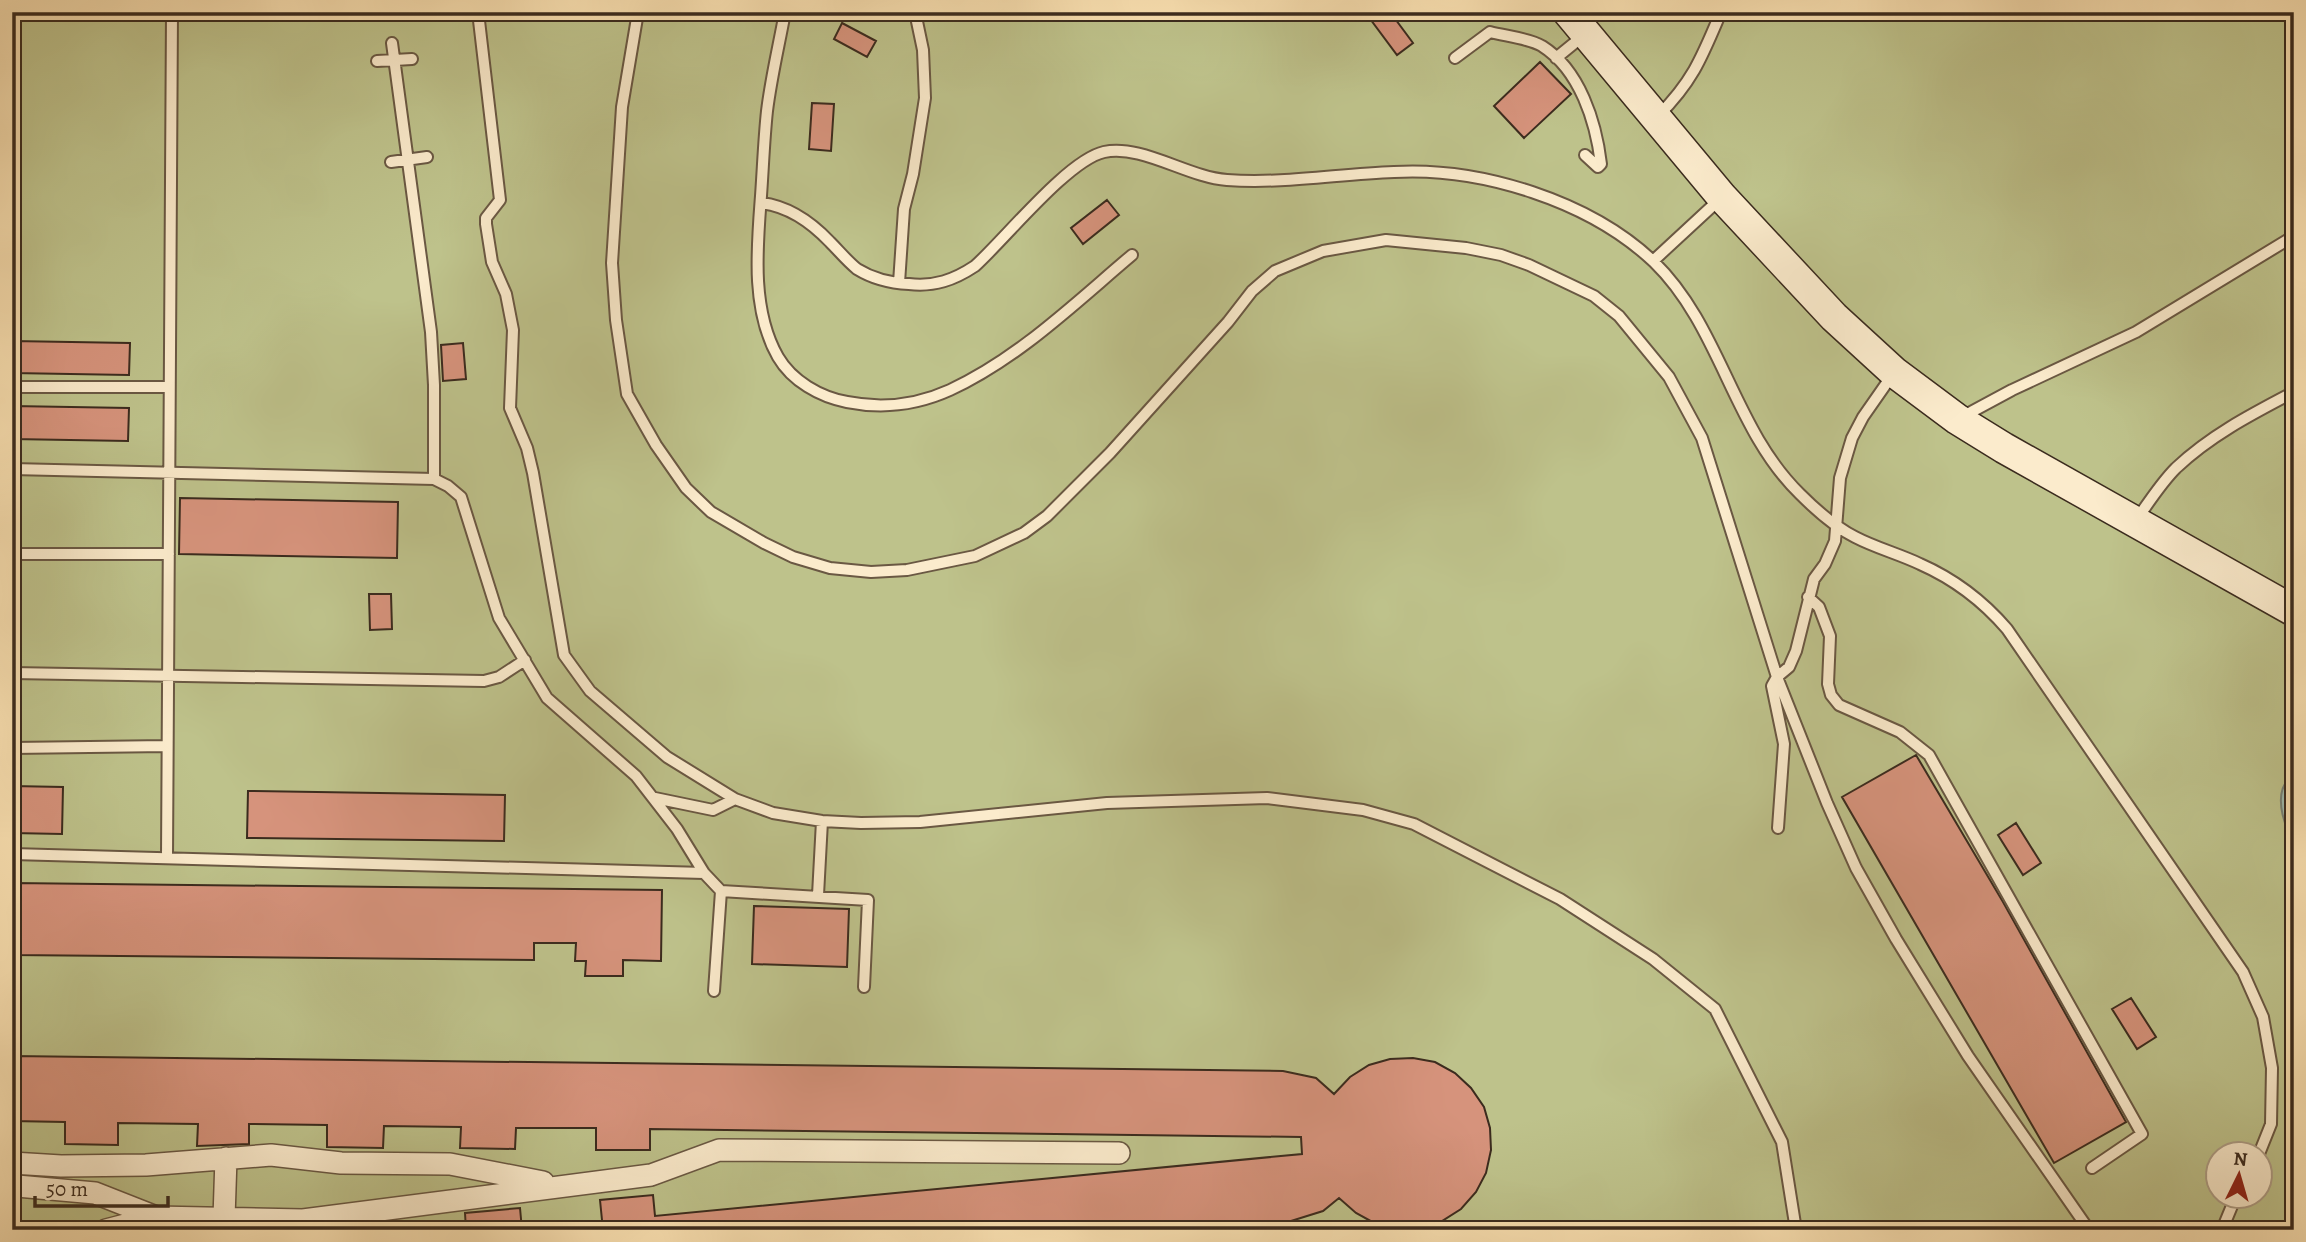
<svg xmlns="http://www.w3.org/2000/svg" width="2306" height="1242" viewBox="0 0 2306 1242" font-family="Alegreya,serif">
<style>
.green{fill:#bec28b;stroke:#7c7654;stroke-width:2;fill-rule:evenodd}
.water{fill:#9ebcb0;stroke:#768276;stroke-width:2}
.building{fill:#d6937c;stroke:#3b2b1e;stroke-width:2}
.lines{fill:none;stroke-linecap:round;stroke-linejoin:round}
.lane-casing{stroke:#6a5843;stroke-width:14}
.street-casing{stroke:#6a5843;stroke-width:24}
.secondary-casing{stroke:#3b2b1e;stroke-width:33}
.lane{stroke:#fbebcc;stroke-width:10}
.street{stroke:#fbebcc;stroke-width:21}
.secondary{stroke:#fbebcc;stroke-width:30}
</style>
<rect width="100%" height="100%" fill="#f9e0b1"/>
<filter id="stains"><feTurbulence type="fractalNoise" baseFrequency=".00286" numOctaves="4"/><feColorMatrix values="0 0 0 0 .2 0 0 0 0 .09 0 0 0 0 .02 0 0 0 .5 -.17"/></filter>
<radialGradient id="worn" r=".72"><stop offset=".6" stop-color="#630" stop-opacity="0"/><stop offset="1" stop-color="#630" stop-opacity=".3"/></radialGradient>
<!-- green -->
<path class="green" d="M12 12H2294V1230H12ZM2218 1154H2260V1196H2218Z"/>
<!-- water -->
<path class="water" d="M2294 774V833L2288 831C2280 812 2275 787 2294 774Z"/>
<!-- building -->
<path class="building" d="M1365 12H1390L1413 43 1397 55Z
M842 23 876 41 867 57 834 39Z
M1540 62 1571 94 1524 138 1494 106Z
M812 103 834 104 831 151 809 149Z
M1107 200 1119 215 1083 244 1071 228Z
M12 341 130 343 129 375 12 373Z
M463 343 466 379 443 381 441 345Z
M12 406 129 408 128 441 12 439Z
M180 498 398 502 397 558 179 554Z
M369 594H391L392 629 370 630Z
M1916 755 2003 902 2126 1122 2054 1163 1842 797Z
M12 786 63 787 62 834 12 833Z
M248 791 505 795 504 841 247 838Z
M2016 823 2041 863 2023 875 1998 835Z
M12 883 662 890 661 961 623 960V976H585L586 961H575L576 943H534V960L12 955Z
M754 906 849 909 847 967 752 964Z
M2131 998 2156 1037 2137 1049 2112 1009Z
M12 1056 1283 1071 1316 1078 1334 1094 1350 1077 1369 1065 1390 1059 1413 1058 1435 1062 1455 1073 1471 1088 1484 1107 1490 1128 1491 1150 1486 1173 1476 1192 1461 1209 1442 1221 1420 1228 1398 1229 1376 1224 1356 1213 1339 1198 1323 1211 1291 1221 1203 1230H603L600 1200 653 1195 655 1216 1302 1154 1301 1137 650 1129V1150H596V1128H516L515 1149 460 1148 461 1127 384 1126 383 1148 327 1147V1125L249 1124V1144L197 1146 198 1124 118 1123V1145L65 1144V1122L12 1121Z
M520 1208 522 1230H466L465 1213Z"/>
<g class="lines">
<!-- lane casing -->
<g class="lane-casing">
<path id="lane" d="M478 12 500 200 486 218V224L492 262 506 294 513 330 510 408 527 448 533 473 564 655 590 691 667 757 735 799 773 813 822 821 861 823 920 822 1107 803 1267 798 1363 810 1414 824 1560 899 1653 959 1715 1009 1782 1142 1796 1230
M638 12 622 107 612 263 616 320 627 394 656 445 686 488 711 512 764 543 793 557 830 568 871 572 907 570 975 556 1024 533 1047 516 1110 453 1228 322 1252 291 1275 271 1323 251 1386 240 1466 248 1501 255 1529 265 1594 296 1619 316 1669 377 1702 438 1777 677 1827 803 1856 868 1896 939 1968 1056 2089 1230
M785 12C779 45 771 78 767 111 764 139 763 168 761 196 757 248 751 310 778 357 792 381 820 397 847 402 882 409 917 405 950 390 1019 358 1075 303 1132 255
M392 43 431 332 434 385V479
M1455 58 1490 32C1505 36 1528 38 1542 46 1580 70 1596 122 1601 164L1598 167 1585 155
M1556 58 1583 36
M377 61 412 59
M1658 116C1693 81 1702 57 1721 12
M391 162 427 157
M761 203C788 206 811 222 830 242 839 251 847 261 857 269 873 279 890 283 909 284 934 287 954 280 975 266 1005 239 1068 160 1104 152 1142 144 1187 177 1227 180 1283 184 1338 174 1394 172 1481 167 1590 201 1654 262 1721 327 1733 429 1800 494 1816 510 1835 527 1855 537 1876 548 1899 554 1920 564 1954 579 1983 601 2007 629L2243 972 2263 1017 2272 1068 2271 1124 2259 1154
M1653 261 1720 199
M899 283 904 209 913 174 925 98 923 50 915 12
M12 387H169
M1960 418 2012 390 2136 332 2294 236
M12 469 434 479 448 486 461 497 499 618 547 698 636 776 677 829 704 873 721 891 868 900 864 987
M2137 519C2149 502 2161 483 2176 468 2211 435 2252 414 2294 392
M12 554H169
M1808 597 1819 607 1830 636 1828 684 1831 695 1839 705 1900 732 1929 755 2142 1134 2092 1168
M12 673 484 681 499 677 525 660
M12 748 167 746
M655 798 713 810 735 799
M1778 828 1784 744 1772 686 1777 677 1789 667 1796 651 1814 579 1825 564 1835 541 1840 478 1852 438 1863 417 1893 374
M12 854 704 873
M167 858 172 12
M818 895 822 821
M714 991 721 891
M2222 1230 2236 1196"/>
</g>
<!-- street casing -->
<g class="street-casing">
<path id="street" d="M12 1163 61 1166 146 1165 271 1155 341 1163 450 1164 543 1182
M12 1189 17 1186 95 1193 156 1217
M224 1218 226 1158
M106 1230 156 1217 303 1220 651 1175 719 1150 1119 1153"/>
</g>
<!-- secondary casing -->
<g class="secondary-casing">
<path id="secondary" d="M1568 12 1722 197 1834 317 1894 372 1957 419 2004 448 2294 611"/>
</g>
<!-- lane -->
<use href="#lane" class="lane"/>
<!-- street -->
<use href="#street" class="street"/>
<!-- secondary -->
<use href="#secondary" class="secondary"/>
</g>
<!-- margin -->
<rect width="2306" height="1242" fill="none" stroke="#f9e0b1" stroke-width="42"/>
<rect x="14" y="14" width="2278" height="1214" fill="none" stroke="#3b2b1e" stroke-width="3.5"/>
<rect x="21" y="21" width="2264" height="1200" fill="none" stroke="#3b2b1e" stroke-width="2"/>
<!-- north arrow -->
<g transform="translate(2239 1175) rotate(5)"><circle r="33" fill="#fbebcc" stroke="#ae9e86" stroke-width="2"/>
<path d="M0-5L12 26L0 18L-12 26Z" fill="#8f2418"/>
<text y="-10" font-size="19" font-weight="bold" text-anchor="middle" fill="#3b2b1e">N</text>
</g>
<!-- scale -->
<path d="M35 1196v10h133v-10" fill="none" stroke="#3b2b1e" stroke-width="3.5"/>
<text x="46" y="1196" font-size="21" fill="#3b2b1e" stroke="#fbebcc" stroke-width="5" paint-order="stroke">50 m</text>
<rect width="100%" height="100%" filter="url(#stains)"/>
<rect width="100%" height="100%" fill="url(#worn)"/>
</svg>
